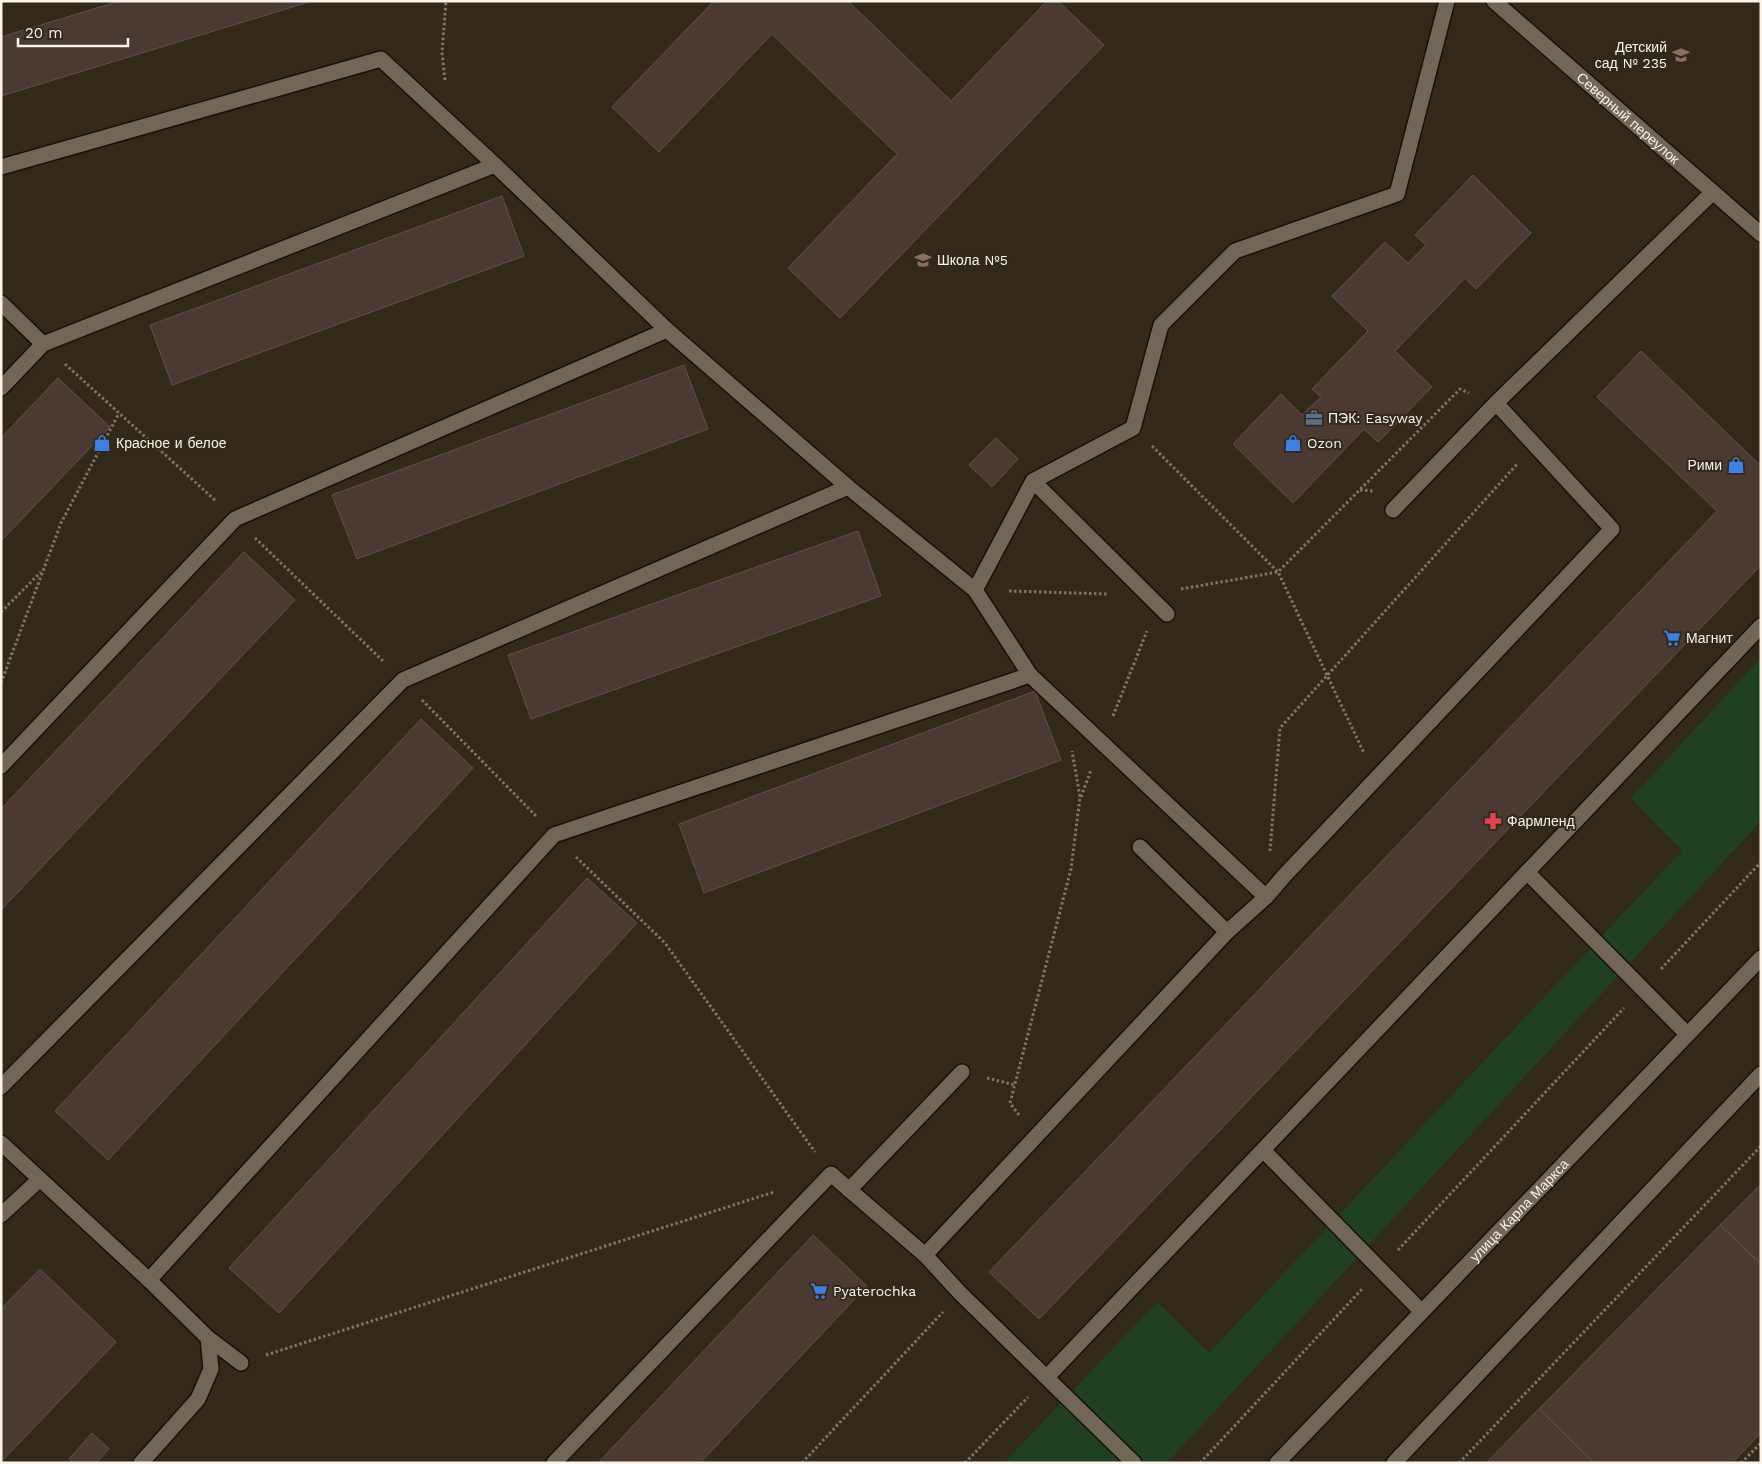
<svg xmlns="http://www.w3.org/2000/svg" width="1762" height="1464" viewBox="0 0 1762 1464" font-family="'Work Sans',sans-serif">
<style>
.green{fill:#204026}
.building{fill:#4b3934;stroke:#624f4a}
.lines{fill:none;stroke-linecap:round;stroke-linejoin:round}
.minor-casing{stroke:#1a1105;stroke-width:18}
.path{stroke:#7e7569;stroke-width:3;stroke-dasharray:2.5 2.5;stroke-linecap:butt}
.minor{stroke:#716657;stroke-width:15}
.labels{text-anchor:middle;stroke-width:4;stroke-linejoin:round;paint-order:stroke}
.poi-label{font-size:14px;fill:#faf4eb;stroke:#33291b;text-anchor:start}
.street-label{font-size:14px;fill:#faf4eb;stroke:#33291b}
</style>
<rect width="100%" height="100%" fill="#33291b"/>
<!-- green -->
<path class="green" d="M1761 658V821L1167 1463H1004L1157 1302 1209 1353 1682 851 1631 798Z"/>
<!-- building -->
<path class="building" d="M120 1H312L1 96V37Z
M714 1H848L951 101 1047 1H1058L1104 45 840 318 788 268 897 154 772 34 659 152 612 107Z
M1473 175 1531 233 1476 289 1465 278 1395 351 1432 387 1378 442 1364 429 1293 503 1233 444 1281 394 1302 415 1321 397 1312 389 1368 331 1332 296 1385 242 1408 263 1426 245 1415 235Z
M502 196 524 256 172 385 150 325Z
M1641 351 1761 466V565L1039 1319 989 1272 1717 511 1597 397Z
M684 365 708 429 357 559 332 495Z
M58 378 110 427 1 541V438Z
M996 438 1018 459 992 487 969 465Z
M858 531 881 596 531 719 508 655Z
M244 552 295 600 1 910V809Z
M1035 691 1061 760 704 893 679 824Z
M421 719 473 768 108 1160 55 1111Z
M587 878 637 923 279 1313 229 1268Z
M1761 1184V1264L1720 1225Z
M1720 1225 1761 1264V1433L1732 1463H1594L1539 1409Z
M813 1235 867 1286 700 1463H598Z
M40 1269 116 1342 1 1462V1309Z
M1539 1409 1594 1463H1486Z
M92 1433 109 1449 96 1463H73L69 1459Z"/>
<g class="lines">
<!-- minor casing -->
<g class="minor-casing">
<g id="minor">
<path id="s1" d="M1494 1 1761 234"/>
<path d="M1 167 381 59 495 165 667 330 848 487 975 590 1030 675 1266 897"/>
<path d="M1 303 43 344"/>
<path d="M1 388 43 344 495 165"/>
<path d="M1033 481 1167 614"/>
<path d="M1393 510 1496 403"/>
<path d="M975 590 1033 481 1133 428 1161 325 1235 251 1397 194 1447 1"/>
<path d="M1 766 235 519 667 330"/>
<path d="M1140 847 1227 932"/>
<path d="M1527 872 1687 1034"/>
<path d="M1 1087 403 680 848 487"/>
<path d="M1 1143 149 1280 208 1338 211 1369 198 1399 141 1463"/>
<path d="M1263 1150 1421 1311"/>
<path d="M849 1190 962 1072"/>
<path d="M1 1215 40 1179"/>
<path d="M149 1280 554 835 1030 675"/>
<path d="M208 1338 241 1363"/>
<path d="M1047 1377 1761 626"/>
<path d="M554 1463 831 1174 925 1255"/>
<path d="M1134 1463 960 1293 925 1255 1227 932 1266 897 1284 876 1612 529 1496 403 1713 192"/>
<path id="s2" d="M1277 1463 1761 958"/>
<path d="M1394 1463 1761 1074"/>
</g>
</g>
<!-- path -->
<path class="path" d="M445 80 442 53 446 1
M65 364 216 501
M1152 446 1278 572 1460 389 1469 393
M1360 490 1374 491
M255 538 384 662
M1181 589 1278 572 1364 753
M1009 591 1107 594
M1 612 41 572
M1 683 61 523 119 413
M422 700 537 817
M1113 716 1147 631
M1081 797 1091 770
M1270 851 1280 728 1518 463
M576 857 665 943 815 1152
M1661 969 1761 862
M987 1078 1015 1085
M1019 1115 1010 1103 1071 869 1080 797 1072 751
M1398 1250 1624 1008
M266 1355 774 1192
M802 1463 943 1312
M965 1463 1028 1397
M1200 1463 1362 1289
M1459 1463 1761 1146
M1741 1463 1761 1443"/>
<!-- minor -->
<use href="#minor" class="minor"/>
</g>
<!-- icons -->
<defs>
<g id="school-bare" transform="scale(1.35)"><path d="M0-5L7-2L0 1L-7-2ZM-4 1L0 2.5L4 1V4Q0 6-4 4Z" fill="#8d6e63" stroke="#33291b" stroke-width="2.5" paint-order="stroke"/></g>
<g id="office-bare" transform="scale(1.35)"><path d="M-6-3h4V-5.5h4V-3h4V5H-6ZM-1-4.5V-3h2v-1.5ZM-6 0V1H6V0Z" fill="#5c6f8a" stroke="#33291b" stroke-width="2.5" paint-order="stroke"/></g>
<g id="shop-bare" transform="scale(1.35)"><path d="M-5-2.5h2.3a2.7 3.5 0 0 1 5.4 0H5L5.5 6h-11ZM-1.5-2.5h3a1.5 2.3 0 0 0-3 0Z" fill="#3f7fe0" stroke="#33291b" stroke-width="2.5" paint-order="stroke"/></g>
<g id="supermarket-bare" transform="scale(1.35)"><path d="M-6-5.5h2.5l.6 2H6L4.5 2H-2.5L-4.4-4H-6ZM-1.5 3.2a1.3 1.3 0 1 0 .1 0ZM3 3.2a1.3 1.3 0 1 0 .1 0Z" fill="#3f7fe0" stroke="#33291b" stroke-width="2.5" paint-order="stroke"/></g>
<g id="pharmacy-bare" transform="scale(1.35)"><path d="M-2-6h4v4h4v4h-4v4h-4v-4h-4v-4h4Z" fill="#e0444e" stroke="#33291b" stroke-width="2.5" paint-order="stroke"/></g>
</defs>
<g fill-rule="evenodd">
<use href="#school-bare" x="1681" y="55"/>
<use href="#school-bare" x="923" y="260"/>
<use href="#office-bare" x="1314" y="418"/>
<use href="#shop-bare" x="102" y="443"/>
<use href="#shop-bare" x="1293" y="443"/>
<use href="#shop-bare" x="1736" y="465"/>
<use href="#supermarket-bare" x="1672" y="638"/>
<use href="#pharmacy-bare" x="1493" y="821"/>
<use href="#supermarket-bare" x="819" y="1291"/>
</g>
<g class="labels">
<!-- poi labels -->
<g class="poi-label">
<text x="1667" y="52" text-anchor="end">Детский<tspan x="1667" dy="16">сад № 235</tspan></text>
<text x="937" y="265">Школа №5</text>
<text x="1328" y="423">ПЭК: Easyway</text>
<text x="116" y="448">Красное и белое</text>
<text x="1307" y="448">Ozon</text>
<text x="1722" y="470" text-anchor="end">Рими</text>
<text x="1686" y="643">Магнит</text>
<text x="1507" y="826">Фармленд</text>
<text x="833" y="1296">Pyaterochka</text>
</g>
<!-- street labels -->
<g class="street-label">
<text dy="5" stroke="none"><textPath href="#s1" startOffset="178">Северный переулок</textPath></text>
<text dy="5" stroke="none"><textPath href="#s2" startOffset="350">улица Карла Маркса</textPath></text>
</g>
</g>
<!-- border -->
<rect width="1762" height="1464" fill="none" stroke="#faf4eb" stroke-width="5"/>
<!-- scale -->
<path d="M18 38v8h110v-8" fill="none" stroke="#faf4eb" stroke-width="2.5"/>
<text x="25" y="38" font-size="15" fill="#faf4eb" stroke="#33291b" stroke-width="4" paint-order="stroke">20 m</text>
</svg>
